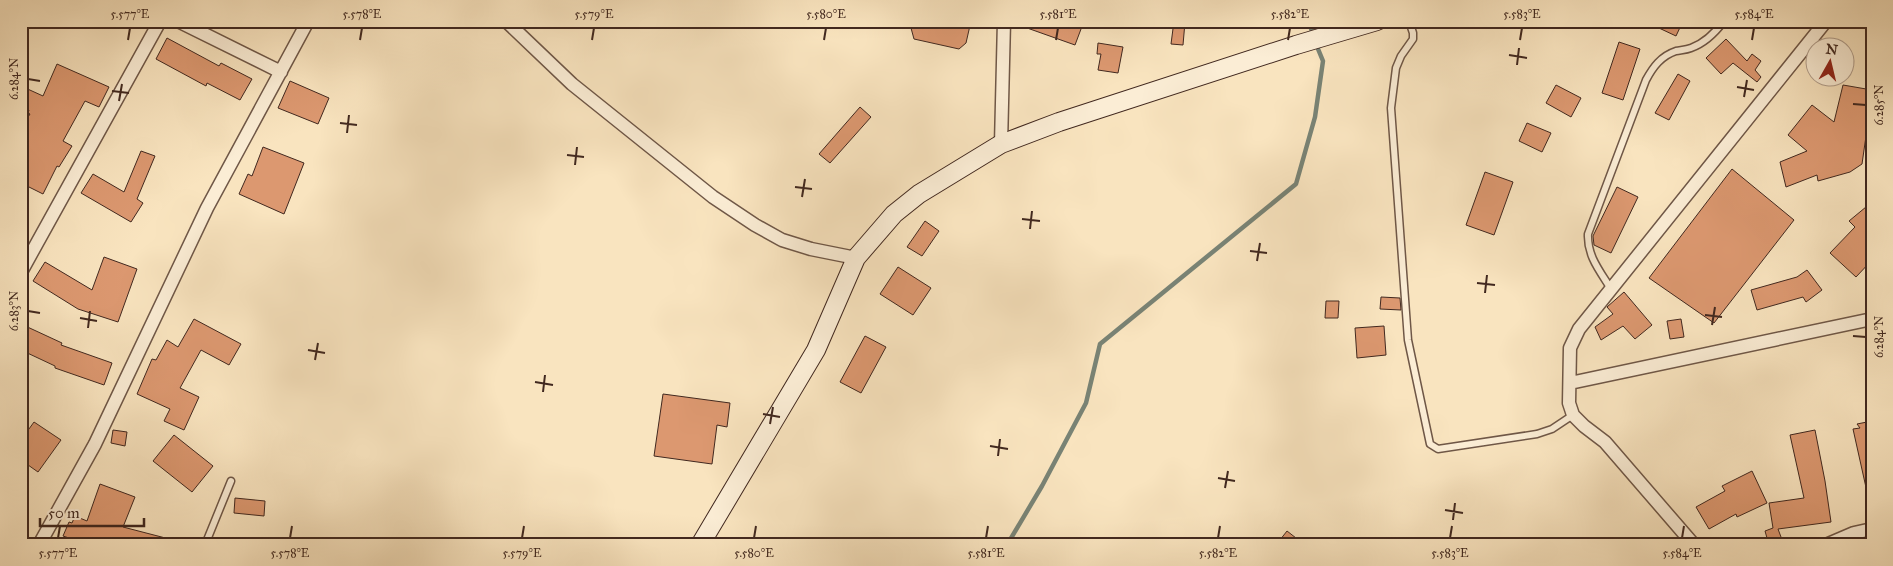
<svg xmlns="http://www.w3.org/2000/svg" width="1893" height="566" viewBox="0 0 1893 566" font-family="'IM FELL Great Primer',serif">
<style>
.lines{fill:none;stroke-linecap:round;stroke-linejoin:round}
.stream{stroke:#798375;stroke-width:4.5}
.building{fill:#dc9870;stroke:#41281f}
.lane-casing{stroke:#6f5747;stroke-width:9}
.street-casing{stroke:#6f5747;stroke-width:15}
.secondary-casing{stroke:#41281f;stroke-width:20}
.lane{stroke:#fbedd5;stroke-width:6}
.street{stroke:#fbedd5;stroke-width:12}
.secondary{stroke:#fbedd5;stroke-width:18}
.ticks{fill:none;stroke:#41281f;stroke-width:2}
.neatline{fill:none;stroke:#41281f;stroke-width:2}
.ticks-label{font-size:12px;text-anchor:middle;fill:#41281f}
</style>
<rect width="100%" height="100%" fill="#f9e4bf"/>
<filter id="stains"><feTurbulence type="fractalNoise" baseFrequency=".004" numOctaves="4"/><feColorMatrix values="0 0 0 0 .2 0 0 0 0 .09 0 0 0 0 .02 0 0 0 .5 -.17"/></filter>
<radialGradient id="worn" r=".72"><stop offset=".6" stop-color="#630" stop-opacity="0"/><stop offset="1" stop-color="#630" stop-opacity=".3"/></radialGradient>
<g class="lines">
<!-- stream -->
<path class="stream" d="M1308 21 1314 36
M1007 545 1042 486 1086 403 1100 344 1296 184 1315 117 1323 61 1316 44"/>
</g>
<!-- building -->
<path class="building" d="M913 21H971L966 43 959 49 914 39 911 28Z
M1013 21H1084L1075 45 1013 23Z
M1174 21 1185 22 1183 45 1171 44Z
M1644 21H1683L1676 36Z
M167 38 219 66 221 63 252 79 240 100 207 83 206 86 156 59Z
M1726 39 1747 61 1752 54 1761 61 1755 70 1761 77 1757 82 1733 63 1721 74 1706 58Z
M1619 42 1640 49 1623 100 1602 93Z
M1098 43 1123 47 1118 73 1098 70 1101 54H1097Z
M57 64 109 87 99 107 85 101 63 141 72 146 59 167 57 166 43 194 21 183V162L28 149 21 145V128L30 114 28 113 29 110 21 106V86L43 96Z
M1678 74 1690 81 1669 120 1655 113Z
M290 81 329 98 318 124 278 108Z
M1556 85 1581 98 1571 117 1546 103Z
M1843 85 1872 90V124L1868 122 1862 164 1850 172 1818 181 1817 175 1786 187 1780 162 1807 151 1788 135 1812 105 1834 122Z
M860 107 871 117 830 163 819 154Z
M1527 123 1551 133 1542 152 1519 141Z
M263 147 304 163 284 214 239 194 248 174 252 176Z
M141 151 155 156 137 199 143 203 131 222 81 193 93 174 124 192Z
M1732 169 1794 220 1714 323 1649 278Z
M1485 172 1513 182 1494 235 1466 225Z
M1617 187 1638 197 1611 253 1594 245 1593 236Z
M1872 202V260L1856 277 1830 253 1855 227 1849 221Z
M925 221 939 231 922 256 907 247Z
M104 257 137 269 118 322 78 309 33 281 45 262 92 290Z
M898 267 931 288 913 315 880 294Z
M1807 270 1822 290 1806 302 1803 297 1757 310 1751 290 1797 277Z
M1624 292 1652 325 1635 339 1623 326 1601 340 1595 327 1613 314 1607 307Z
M1381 297 1400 298 1401 310 1380 309Z
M1326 301H1339L1338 318H1325Z
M194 319 241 344 229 365 201 350 180 388 199 397 184 430 164 421 170 409 137 394 152 359 156 360 167 340 178 347Z
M1681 319 1684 337 1670 339 1667 321Z
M21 324 62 343 61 345 112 363 104 385 55 368V366L21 350Z
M1384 326 1386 355 1357 358 1355 328Z
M865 336 886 347 861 393 840 382Z
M663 394 730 403 727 427 717 425 712 464 654 456Z
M1872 421V491L1867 492 1853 429 1860 428 1857 424Z
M34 422 61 440 38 472 21 460V440Z
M113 430 127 432 125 446 111 443Z
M1815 430 1825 481 1831 522 1778 529 1784 545H1769L1765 531 1773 528 1769 503 1804 498 1790 435Z
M174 435 213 466 192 492 153 461Z
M1752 471 1767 503 1737 517 1736 514 1709 529 1696 507 1725 491 1722 486Z
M100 484 135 497 123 527 177 541 176 545H66L69 538 63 536 69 522 72 523 75 516 87 521Z
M235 498 265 501 264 516 234 513Z
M1287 531 1305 545H1276Z"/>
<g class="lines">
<!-- lane casing -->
<g class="lane-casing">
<path id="lane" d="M1409 21 1413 33V39L1401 56 1396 68 1391 108 1408 340 1430 444 1438 449 1537 434 1552 429 1573 415
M1611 289C1600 271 1587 256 1588 234L1646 80C1653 67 1661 56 1676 51 1681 50 1686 50 1691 48 1705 43 1715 33 1724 21
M205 545 231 481"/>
</g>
<!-- street casing -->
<g class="street-casing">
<path id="street" d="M178 21 281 72
M506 21 572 84 713 197 755 225 782 240 811 249 856 258
M1001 144 1004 21
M21 272 160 21
M1570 383 1872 319
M39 545 95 444 207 208 308 21
M1694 545 1605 442 1584 426 1573 415 1569 403 1570 348 1579 329 1826 21
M1826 545 1854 533 1872 529"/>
</g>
<!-- secondary casing -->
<g class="secondary-casing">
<path id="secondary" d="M700 545 816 350 856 258 894 214 919 194 1001 144 1059 122 1296 45 1377 21"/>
</g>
<!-- lane -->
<use href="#lane" class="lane"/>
<!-- street -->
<use href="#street" class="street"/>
<!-- secondary -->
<use href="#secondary" class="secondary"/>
</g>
<!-- ticks -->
<path class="ticks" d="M128 40 130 28M360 40 362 28M592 40 594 28M824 40 826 28M1056 40 1058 28M1288 40 1290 28M1520 40 1522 28M1752 40 1754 28M1509 55 1527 58M1517 65 1519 48M28 79 40 81M1737 87 1754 90M112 91 129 93M1744 97 1747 80M119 101 122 84M1853 104 1866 105M340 123 357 125M347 133 349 115M567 155 584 157M575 165 577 147M795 187 812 189M802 197 805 179M1022 219 1040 221M1030 229 1032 211M1250 251 1267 253M1257 261 1260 243M1477 283 1495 285M1485 293 1487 275M28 311 40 313M1705 315 1722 317M80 318 97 321M1712 325 1715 307M88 328 90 311M1853 336 1866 337M308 350 325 353M315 360 318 343M535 382 553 385M543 392 545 375M763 414 780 417M770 424 773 407M990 446 1008 449M998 456 1000 439M1218 478 1235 481M1225 488 1228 471M1445 510 1463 513M1453 520 1455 503M58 538 60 526M290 538 292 526M522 538 524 526M754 538 756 526M986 538 988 526M1218 538 1220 526M1450 538 1452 526M1682 538 1684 526"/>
<!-- margin -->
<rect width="1893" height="566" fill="none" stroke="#f9e4bf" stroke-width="55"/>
<!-- north arrow -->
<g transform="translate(1830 62) rotate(8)"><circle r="24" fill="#fbedd5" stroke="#b19e8c"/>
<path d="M0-4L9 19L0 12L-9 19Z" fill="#8f2418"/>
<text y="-8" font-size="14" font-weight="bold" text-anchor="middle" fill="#41281f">N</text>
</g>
<!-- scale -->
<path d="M40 518v8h104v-8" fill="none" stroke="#41281f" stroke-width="2.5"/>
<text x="48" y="518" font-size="15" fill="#41281f" stroke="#fbedd5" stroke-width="4" paint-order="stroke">50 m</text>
<rect x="28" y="28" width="1838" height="510" class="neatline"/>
<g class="ticks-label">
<text x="130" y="18">5.577°E</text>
<text x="362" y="18">5.578°E</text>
<text x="594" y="18">5.579°E</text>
<text x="826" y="18">5.580°E</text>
<text x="1058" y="18">5.581°E</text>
<text x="1290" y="18">5.582°E</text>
<text x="1522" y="18">5.583°E</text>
<text x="1754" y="18">5.584°E</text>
<text transform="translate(14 79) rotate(-90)" y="4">6.284°N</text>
<text transform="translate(1879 105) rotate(-90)" y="4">6.285°N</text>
<text transform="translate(14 311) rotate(-90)" y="4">6.283°N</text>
<text transform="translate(1879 337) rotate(-90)" y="4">6.284°N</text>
<text x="58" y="557">5.577°E</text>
<text x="290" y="557">5.578°E</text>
<text x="522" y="557">5.579°E</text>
<text x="754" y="557">5.580°E</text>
<text x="986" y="557">5.581°E</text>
<text x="1218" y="557">5.582°E</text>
<text x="1450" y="557">5.583°E</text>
<text x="1682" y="557">5.584°E</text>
</g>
<rect width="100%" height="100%" filter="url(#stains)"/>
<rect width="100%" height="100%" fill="url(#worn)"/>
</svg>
